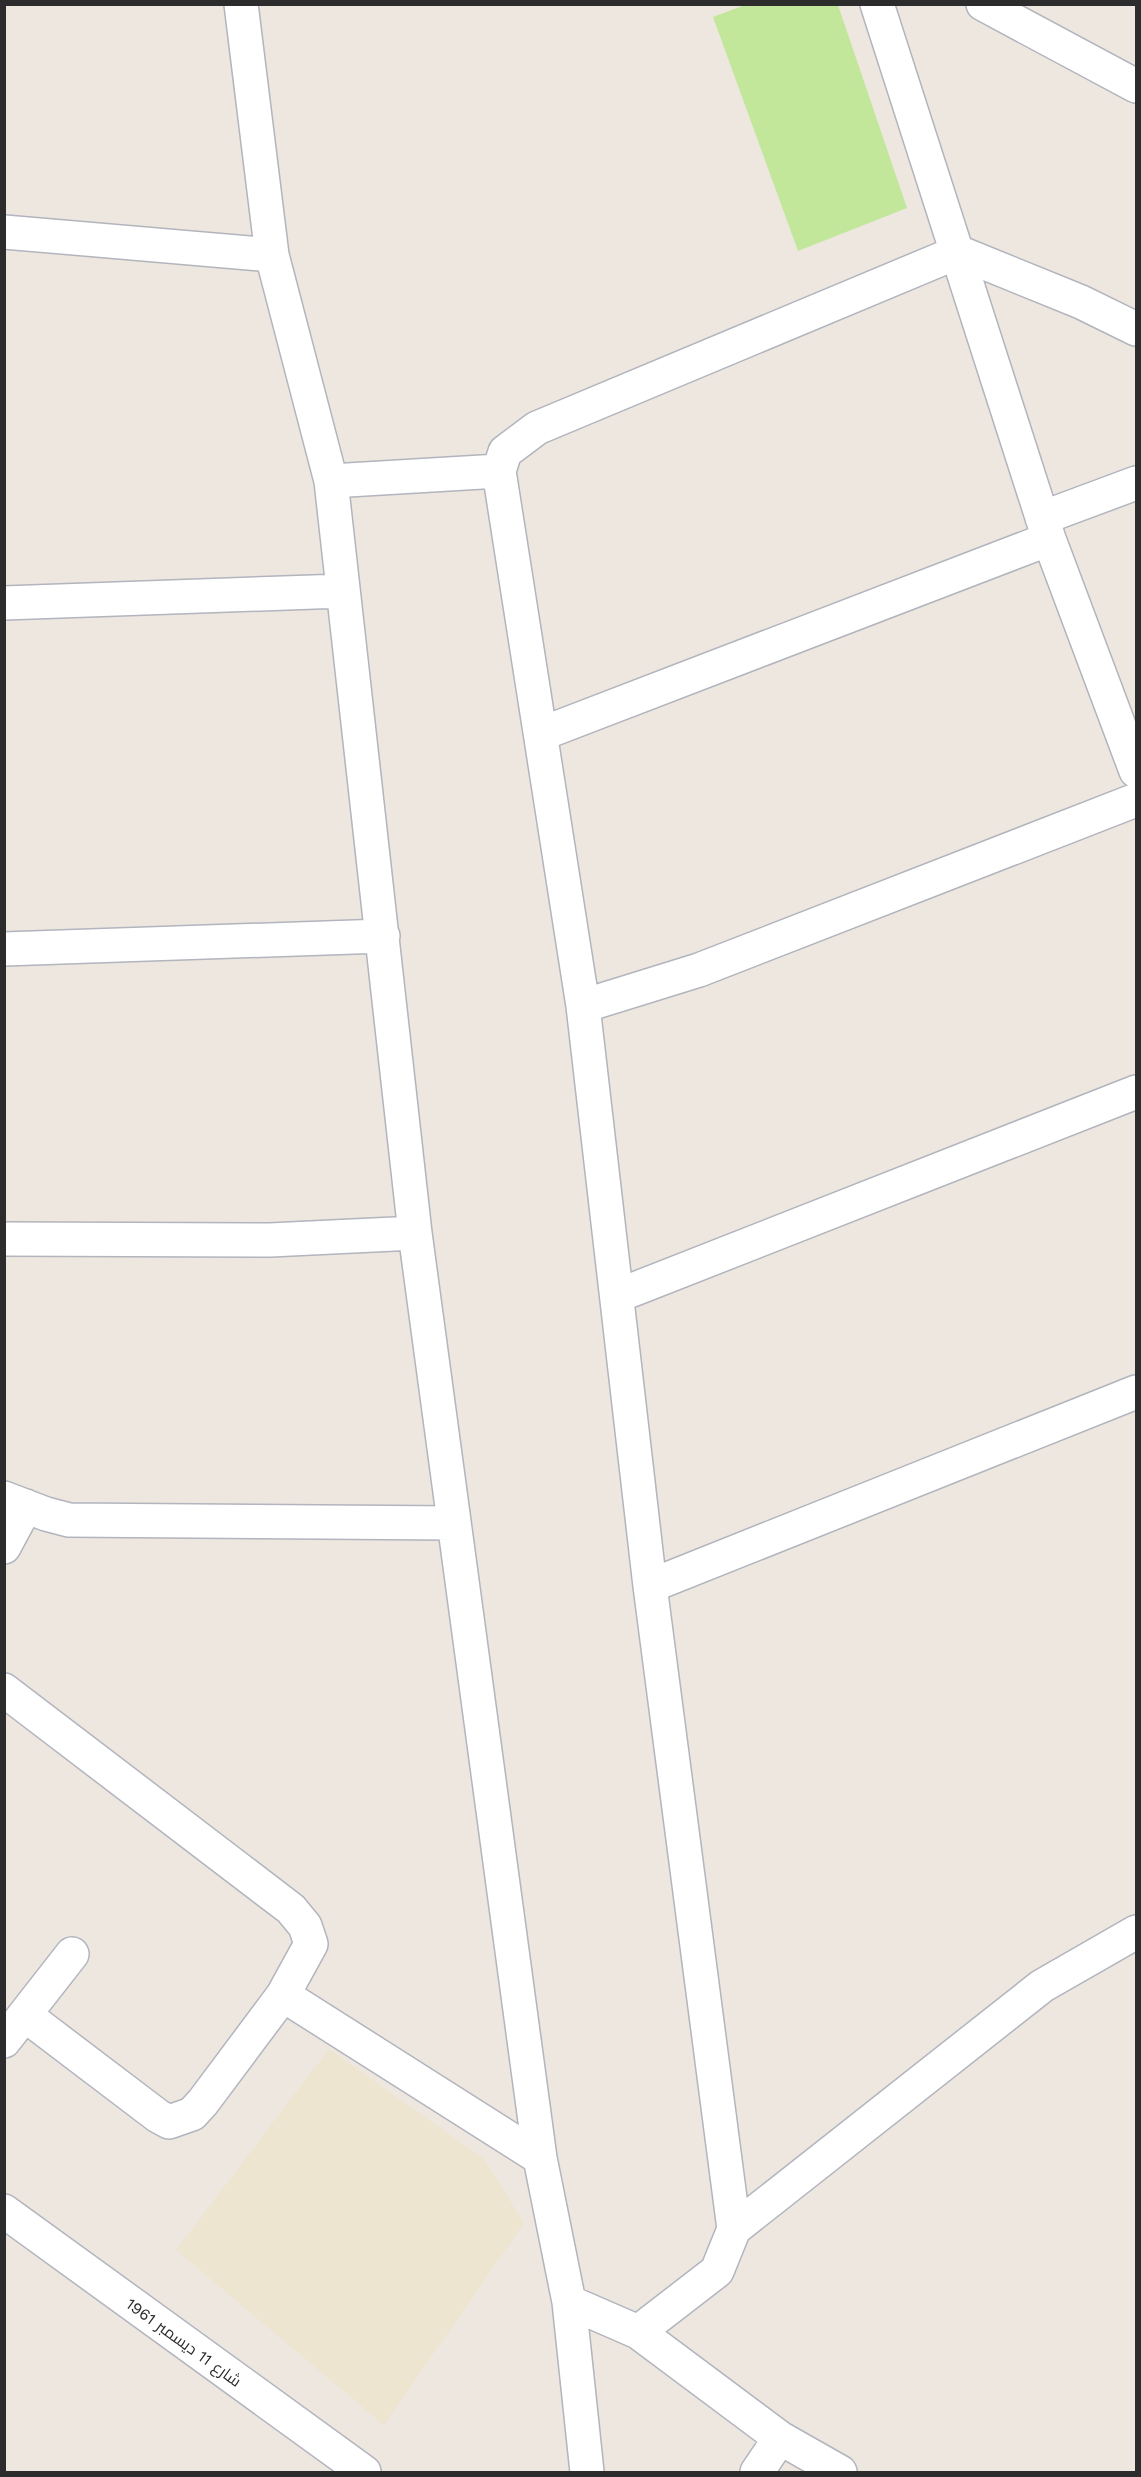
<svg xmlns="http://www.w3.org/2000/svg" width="1141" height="2477" viewBox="0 0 1141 2477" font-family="'Work Sans',Cairo,sans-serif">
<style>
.education{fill:#ede5cf}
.pitch{fill:#c2e79b}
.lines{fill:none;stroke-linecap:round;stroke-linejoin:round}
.minor-casing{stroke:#b2b4be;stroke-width:36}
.tertiary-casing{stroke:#b2b4be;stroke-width:36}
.secondary-casing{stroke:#b2b4be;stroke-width:36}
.minor{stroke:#fff;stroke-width:33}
.tertiary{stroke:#fff;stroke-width:33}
.secondary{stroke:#fff;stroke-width:33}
.labels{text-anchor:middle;stroke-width:5;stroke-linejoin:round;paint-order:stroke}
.street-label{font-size:16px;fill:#2c2c2c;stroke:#fff}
</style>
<rect width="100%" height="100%" fill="#ede7df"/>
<!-- education -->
<path class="education" d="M329 2049 484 2159 524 2223 384 2425 176 2250Z"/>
<!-- pitch -->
<path class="pitch" d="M745 5H838L907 208 798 251 713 17Z"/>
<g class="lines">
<!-- minor casing -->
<g class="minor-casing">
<path id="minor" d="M241 4 272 255 331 481 415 1233 540 2158 569 2302 587 2472
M877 4 1049 539 1136 771
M4 232 272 255
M499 471 583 1006 650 1586 734 2229
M331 481 499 471 505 452 537 428 958 252 1081 302 1136 329
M1042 518 1136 483
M4 603 342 591
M541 734 1049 539
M4 949 383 936
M583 1006 699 970 1136 800
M4 1239 270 1240 415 1233
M617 1296 1136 1092
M4 1498 46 1514 69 1520 454 1523
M4 1547 26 1506
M650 1586 1136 1392
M4 1690 291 1909 305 1926 311 1944 283 1995 203 2102 192 2114 169 2122 158 2116 25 2015
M283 1995 540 2158
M4 2041 72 1954
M569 2302 638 2332 717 2271 734 2229 1042 1986 1136 1932
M638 2332 780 2438 840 2472
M757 2472 780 2438"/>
</g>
<!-- tertiary casing -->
<g class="tertiary-casing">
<path id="tertiary" d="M983 4 1136 86"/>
</g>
<!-- secondary casing -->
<g class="secondary-casing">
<path id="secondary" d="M4 2211 364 2472"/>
</g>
<!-- minor -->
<use href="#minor" class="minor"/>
<!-- tertiary -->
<use href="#tertiary" class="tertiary"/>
<!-- secondary -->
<use href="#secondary" class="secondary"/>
</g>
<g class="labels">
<!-- street labels -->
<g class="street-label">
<text transform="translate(184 2342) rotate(36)" y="6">شارع 11 ديسمبر 1961</text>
</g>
</g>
<!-- border -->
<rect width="1141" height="2477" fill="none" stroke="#2c2c2c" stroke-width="12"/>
</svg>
